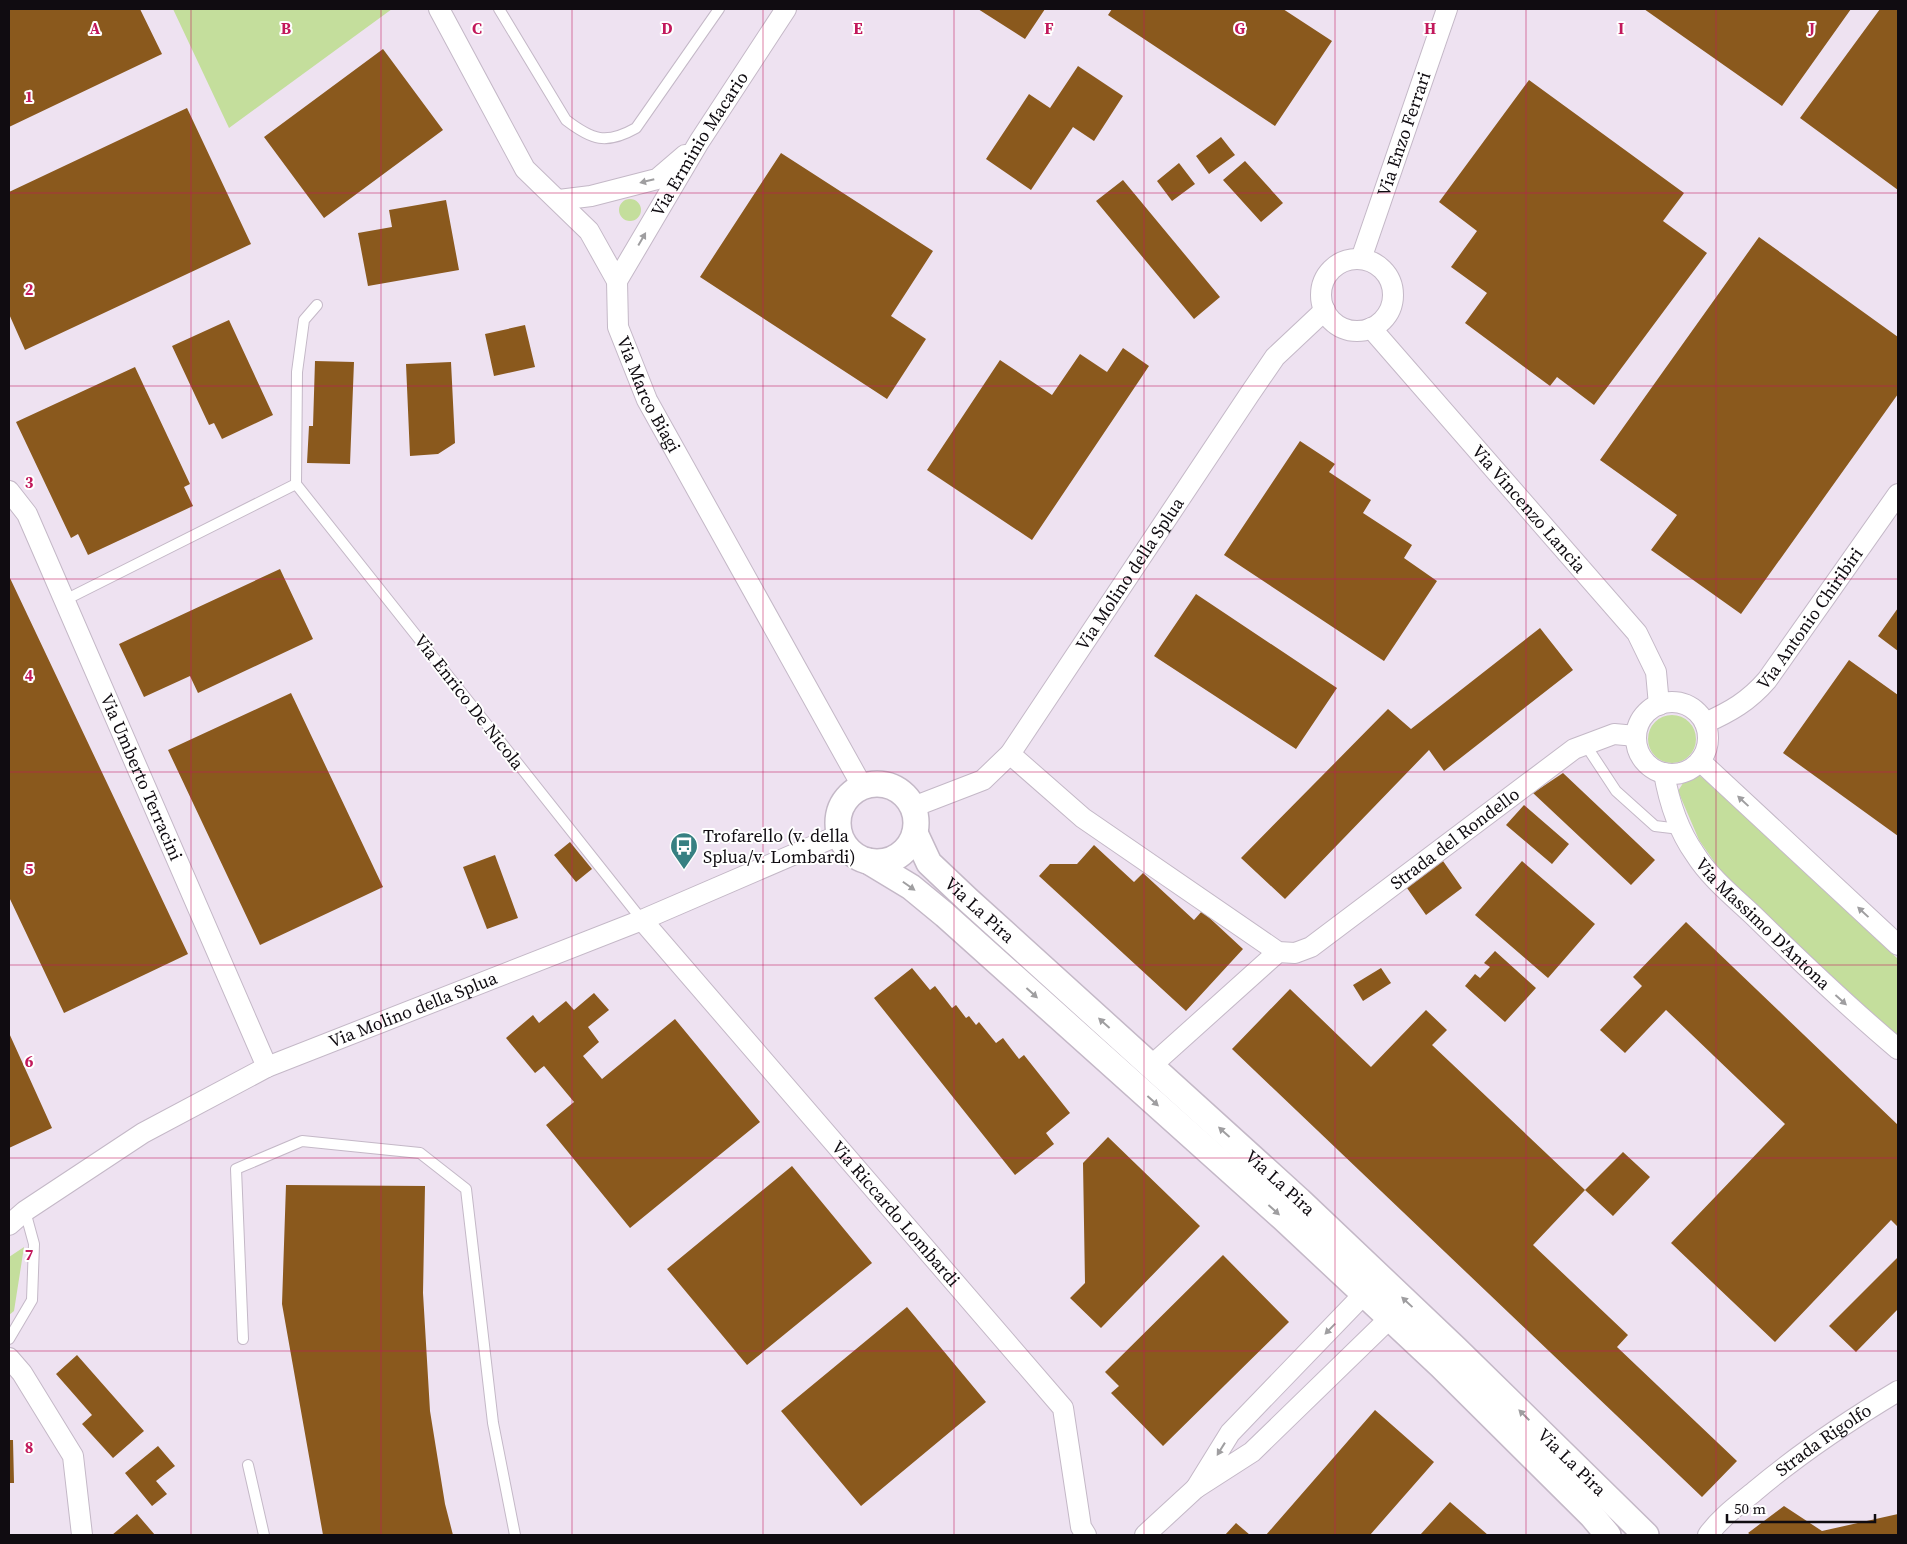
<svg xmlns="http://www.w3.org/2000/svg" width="1907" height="1544" viewBox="0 0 1907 1544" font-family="'Source Serif 4',serif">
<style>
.grass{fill:#c4de9c}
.building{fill:#8a591d}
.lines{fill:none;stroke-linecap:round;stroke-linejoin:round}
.service-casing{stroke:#c4b8c7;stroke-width:12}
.minor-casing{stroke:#c4b8c7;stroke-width:22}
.tertiary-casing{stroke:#c4b8c7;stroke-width:28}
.service{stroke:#fff;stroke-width:10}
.minor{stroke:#fff;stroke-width:20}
.tertiary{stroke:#fff;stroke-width:25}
.oneway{fill:#9f9ea0}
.grid{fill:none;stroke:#c2185b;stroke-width:1;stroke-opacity:0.55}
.labels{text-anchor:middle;stroke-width:4;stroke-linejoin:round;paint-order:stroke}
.street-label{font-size:18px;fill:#100c11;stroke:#fff}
.poi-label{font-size:18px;fill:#100c11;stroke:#fff;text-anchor:start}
.grid-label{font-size:16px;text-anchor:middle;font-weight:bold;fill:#c2185b;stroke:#fff;stroke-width:4;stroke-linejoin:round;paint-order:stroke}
</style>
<rect width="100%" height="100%" fill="#eee2f1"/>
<!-- grass -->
<path class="grass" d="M173 9H392L229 128Z
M619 210a11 11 0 1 1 22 0a11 11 0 1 1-22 0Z
M1648 739a24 24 0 1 1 48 0a24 24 0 1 1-48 0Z
M1693 776H1700L1715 788 1898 959V1036L1869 1015 1727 880 1699 840 1678 791 1685 780Z
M24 1247 14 1311 9 1315V1257Z"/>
<!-- building -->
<path class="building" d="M9 9H140L162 54 9 127Z
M978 9H1045L1025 39Z
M1112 9H1283L1332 41 1275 126 1108 15Z
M1644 9H1851L1782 106Z
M1880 9H1898V190L1800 118Z
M383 49 443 130 324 218 264 137Z
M1078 66 1123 96 1094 141 1073 127 1031 190 986 159 1029 94 1050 108Z
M1529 80 1684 193 1663 221 1707 253 1594 405 1557 377 1550 386 1465 323 1487 293 1451 267 1477 231 1439 202Z
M187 108 251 244 25 350 9 314V192Z
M1221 137 1235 155 1209 174 1196 156Z
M781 153 933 251 891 316 926 339 887 399 700 277Z
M1245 161 1283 203 1261 222 1223 180Z
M1179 163 1195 184 1172 201 1157 181Z
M1123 180 1220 297 1194 319 1096 201Z
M446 200 459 270 368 286 358 233 392 227 389 210Z
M1759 237 1898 337V394L1741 614 1651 550 1677 515 1600 460Z
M229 320 273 415 222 439 214 423 209 425 172 346Z
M525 325 535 367 494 376 485 334Z
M1123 348 1149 366 1032 540 927 470 1000 360 1052 395 1080 354 1107 372Z
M315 361 354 362 350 464 307 463 309 426H313Z
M451 362 455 443 438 454 410 456 406 364Z
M135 367 190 484 184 487 193 506 88 555 78 534 71 538 16 422Z
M1300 441 1335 464 1329 472 1371 500 1363 513 1412 545 1404 558 1437 581 1384 661 1224 555Z
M280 569 313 639 198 693 190 676 144 697 119 644Z
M9 576 188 954 64 1013 9 897Z
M1196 594 1337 688 1296 749 1154 656Z
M1898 608V651L1878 636Z
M1540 628 1573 670 1444 771 1429 750 1285 899 1241 858 1388 709 1411 729Z
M1849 660 1898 695V836L1783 753Z
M291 693 383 887 260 945 168 750Z
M1563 773 1655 860 1631 885 1533 793Z
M1524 805 1569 844 1552 864 1506 825Z
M570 842 592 869 576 882 554 855Z
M1094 845 1134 882 1143 873 1194 920 1202 911 1243 949 1186 1011 1039 876 1050 864H1077Z
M495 855 518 918 487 929 463 867Z
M1443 861 1462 888 1426 915 1407 888Z
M1522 861 1595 924 1548 978 1475 915Z
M1686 922 1898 1125V1227L1891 1220 1775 1342 1671 1243 1785 1124 1666 1010 1625 1053 1600 1030 1642 986 1633 977Z
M1495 951 1536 988 1505 1022 1465 986 1475 974 1480 978 1490 967 1484 963Z
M912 968 930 990 935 986 952 1008 956 1005 966 1018 969 1016 976 1025 979 1022 996 1043 1003 1038 1019 1059 1024 1055 1070 1113 1046 1133 1054 1144 1015 1175 874 998Z
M1381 968 1391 983 1363 1001 1353 985Z
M1290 989 1371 1067 1426 1010 1447 1030 1432 1045 1585 1190 1623 1152 1650 1177 1613 1216 1585 1190 1533 1245 1628 1335 1617 1347 1737 1461 1702 1497 1232 1049Z
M594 993 609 1010 588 1027 599 1042 583 1056 602 1079 675 1019 760 1122 630 1228 546 1125 574 1102 544 1066 535 1073 506 1038 533 1015 539 1023 566 1001 574 1010Z
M9 1033 52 1128 9 1148Z
M1108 1137 1200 1226 1101 1328 1070 1298 1085 1283 1083 1163Z
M792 1166 872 1263 747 1365 667 1269Z
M286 1185 425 1186 423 1293 430 1411 445 1504 453 1535H323L282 1304Z
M1223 1255 1289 1322 1163 1446 1111 1393 1119 1386 1105 1372Z
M1898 1257V1309L1856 1352 1829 1326Z
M907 1307 986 1402 861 1506 781 1411Z
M77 1355 144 1431 113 1458 82 1424 92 1415 56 1374Z
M1375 1410 1434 1462 1370 1535H1266Z
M9 1440H13L14 1483H9Z
M158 1446 175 1466 156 1481 167 1494 152 1506 125 1473Z
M1450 1502 1488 1535H1420Z
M1784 1506 1822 1531 1898 1514V1535H1751L1748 1533Z
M137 1514 155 1535H112Z
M1236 1523 1250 1535H1225Z"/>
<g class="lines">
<!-- service casing -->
<g class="service-casing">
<path id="service" d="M499 9 566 120C592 140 606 145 636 128L719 9
M317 305 304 320 297 372 296 484 642 920
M65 600 296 484
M1585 744 1616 791 1655 826 1680 829
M9 1339 32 1300 34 1244 25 1211
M243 1339 236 1169 302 1141 420 1153 466 1189 493 1423 515 1535
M248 1465 264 1535"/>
</g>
<!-- minor casing -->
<g class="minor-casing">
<g id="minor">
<path id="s1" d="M439 9 525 169 589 231 617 281 618 327 647 400 862 786"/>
<path d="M559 200 591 196 657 179 685 155"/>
<path id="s2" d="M1361 259 1447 9"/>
<circle cx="1357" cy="295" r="36"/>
<path id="s3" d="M617 281 699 142 786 9"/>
<path id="s4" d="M1371 328 1637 633 1656 672 1659 705"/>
<path id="s5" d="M9 491 27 514 267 1067"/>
<circle cx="1672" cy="738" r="36"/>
<path id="s6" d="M1705 723C1730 712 1749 701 1767 680L1898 494"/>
<path id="s7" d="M1010 754 1083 818 1278 952 1295 953 1311 947 1574 749 1614 734 1636 736"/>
<path d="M1700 761 1898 945"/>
<path id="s8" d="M1664 773C1669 802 1678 830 1695 854 1710 878 1735 898 1755 917 1802 963 1848 1007 1898 1049"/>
<path id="s9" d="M913 807 983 780 1010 754 1249 395 1275 357 1325 310"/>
<path id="s10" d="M642 920 1063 1408 1081 1527 1086 1535"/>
<path d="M1151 1066 1278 952"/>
<path id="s11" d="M9 1225 25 1211 143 1133 267 1067 642 920 839 835"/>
<path d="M1364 1294 1230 1433 1196 1488 1252 1452 1390 1318"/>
<path d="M9 1358 22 1373 73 1456 82 1535"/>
<path d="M1145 1535 1196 1488"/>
<path id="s12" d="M1708 1535C1721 1517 1738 1505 1755 1491 1800 1453 1848 1421 1898 1391"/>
</g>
</g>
<!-- tertiary casing -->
<g class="tertiary-casing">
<g id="tertiary">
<circle cx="877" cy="823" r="39"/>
<path id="s13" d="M915 833 929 863 967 899 1299 1200 1456 1349 1646 1535"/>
<path d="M868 861 911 887 945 915 1283 1218 1441 1366 1592 1516 1608 1535"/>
</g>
</g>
<!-- service -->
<use href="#service" class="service"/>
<!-- minor -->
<use href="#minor" class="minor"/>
<!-- tertiary -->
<use href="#tertiary" class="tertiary"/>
</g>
<!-- one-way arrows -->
<defs><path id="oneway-solid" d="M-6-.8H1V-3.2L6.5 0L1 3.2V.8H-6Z" transform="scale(1.25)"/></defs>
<g class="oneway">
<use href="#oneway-solid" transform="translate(647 181) rotate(166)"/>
<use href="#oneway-solid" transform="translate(642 239) rotate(-60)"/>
<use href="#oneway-solid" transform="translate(1743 801) rotate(-137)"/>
<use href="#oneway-solid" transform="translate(909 886) rotate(35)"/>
<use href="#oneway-solid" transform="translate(1863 912) rotate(-137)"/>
<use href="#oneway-solid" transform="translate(1032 993) rotate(42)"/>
<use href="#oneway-solid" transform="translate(1841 1000) rotate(42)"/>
<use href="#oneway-solid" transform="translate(1104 1023) rotate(-138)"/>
<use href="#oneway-solid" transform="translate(1153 1101) rotate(42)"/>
<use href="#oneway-solid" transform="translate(1224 1132) rotate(-138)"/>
<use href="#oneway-solid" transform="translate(1274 1210) rotate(42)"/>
<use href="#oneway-solid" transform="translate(1407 1302) rotate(-137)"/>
<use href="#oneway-solid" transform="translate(1330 1329) rotate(134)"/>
<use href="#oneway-solid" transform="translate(1524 1415) rotate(-135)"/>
<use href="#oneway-solid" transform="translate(1221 1449) rotate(122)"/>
</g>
<!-- grid -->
<path class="grid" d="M191 9V1535M381 9V1535M572 9V1535M763 9V1535M954 9V1535M1144 9V1535M1335 9V1535M1526 9V1535M1716 9V1535M9 193H1898M9 386H1898M9 579H1898M9 772H1898M9 965H1898M9 1158H1898M9 1351H1898"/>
<!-- icons -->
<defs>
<g id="bus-pin" transform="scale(1.4375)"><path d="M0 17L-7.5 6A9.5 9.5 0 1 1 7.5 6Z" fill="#378082" stroke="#fff"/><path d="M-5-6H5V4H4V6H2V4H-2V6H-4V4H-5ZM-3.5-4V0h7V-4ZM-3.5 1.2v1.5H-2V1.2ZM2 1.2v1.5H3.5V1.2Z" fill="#fff"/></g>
</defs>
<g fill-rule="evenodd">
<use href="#bus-pin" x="684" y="846"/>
</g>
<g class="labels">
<!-- street labels -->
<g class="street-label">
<text dy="6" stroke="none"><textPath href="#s2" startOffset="132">Via Enzo Ferrari</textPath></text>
<text dy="6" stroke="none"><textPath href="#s3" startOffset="160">Via Erminio Macario</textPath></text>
<text dy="6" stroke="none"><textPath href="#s1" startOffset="448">Via Marco Biagi</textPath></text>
<text dy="6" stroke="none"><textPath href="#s4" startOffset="240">Via Vincenzo Lancia</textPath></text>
<text dy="6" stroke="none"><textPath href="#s9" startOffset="329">Via Molino della Splua</textPath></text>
<text dy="6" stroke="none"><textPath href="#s6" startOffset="151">Via Antonio Chiribiri</textPath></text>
<text transform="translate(469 702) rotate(52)" y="6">Via Enrico De Nicola</text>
<text dy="6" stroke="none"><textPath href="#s5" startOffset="316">Via Umberto Terracini</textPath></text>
<text dy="6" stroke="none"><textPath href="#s7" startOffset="548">Strada del Rondello</textPath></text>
<text dy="6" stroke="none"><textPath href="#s13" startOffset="102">Via La Pira</textPath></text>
<text dy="6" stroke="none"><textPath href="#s8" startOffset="185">Via Massimo D'Antona</textPath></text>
<text dy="6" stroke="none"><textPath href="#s11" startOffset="460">Via Molino della Splua</textPath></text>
<text dy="6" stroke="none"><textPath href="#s13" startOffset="508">Via La Pira</textPath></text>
<text dy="6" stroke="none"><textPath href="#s10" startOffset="388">Via Riccardo Lombardi</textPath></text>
<text dy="6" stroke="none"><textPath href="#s12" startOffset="150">Strada Rigolfo</textPath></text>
<text dy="6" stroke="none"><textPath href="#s13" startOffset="912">Via La Pira</textPath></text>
</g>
<!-- poi labels -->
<g class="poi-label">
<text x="703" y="842">Trofarello (v. della<tspan x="703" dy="21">Splua/v. Lombardi)</tspan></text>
</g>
</g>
<g class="grid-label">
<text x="95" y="34">A</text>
<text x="286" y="34">B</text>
<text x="477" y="34">C</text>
<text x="667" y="34">D</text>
<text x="858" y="34">E</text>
<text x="1049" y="34">F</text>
<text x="1240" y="34">G</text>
<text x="1430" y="34">H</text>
<text x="1621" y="34">I</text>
<text x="1812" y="34">J</text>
<text x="29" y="102">1</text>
<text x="29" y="295">2</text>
<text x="29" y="488">3</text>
<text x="29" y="681">4</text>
<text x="29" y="874">5</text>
<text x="29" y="1067">6</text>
<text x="29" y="1260">7</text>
<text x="29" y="1453">8</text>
</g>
<!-- border -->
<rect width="1907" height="1544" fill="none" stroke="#100c11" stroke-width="20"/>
<!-- scale -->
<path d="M1727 1514v8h148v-8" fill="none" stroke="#100c11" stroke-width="2.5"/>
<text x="1734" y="1514" font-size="15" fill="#100c11" stroke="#ffffff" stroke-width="4" paint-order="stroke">50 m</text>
</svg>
